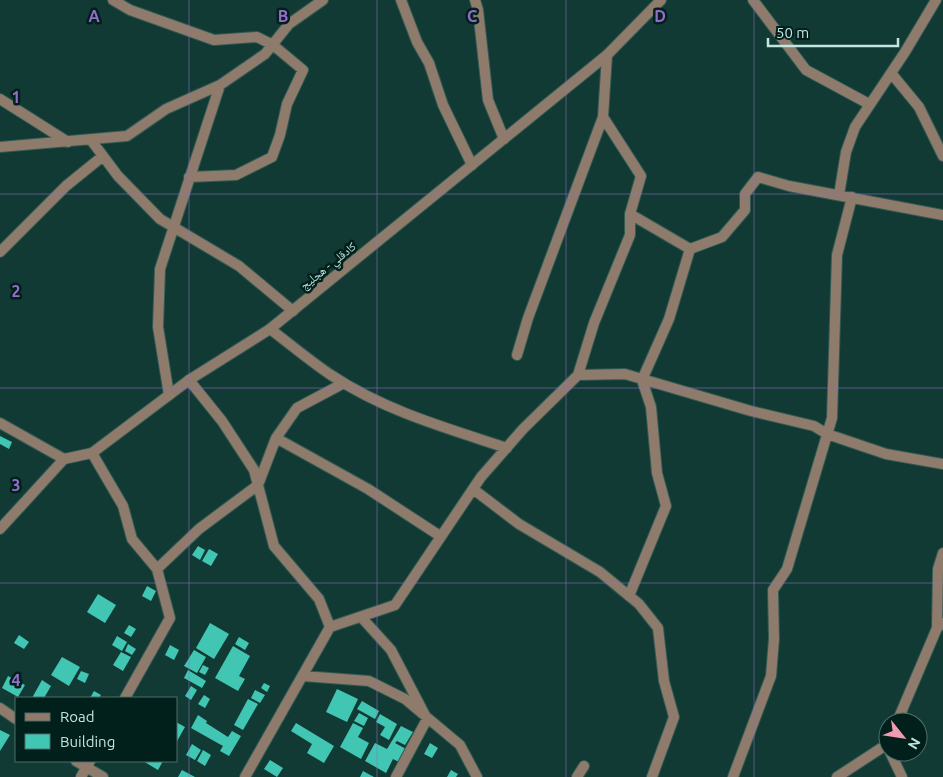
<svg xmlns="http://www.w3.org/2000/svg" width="943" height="777" viewBox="0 0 943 777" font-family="Ubuntu,'Noto Naskh Arabic',sans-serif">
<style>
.building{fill:#41c6b3}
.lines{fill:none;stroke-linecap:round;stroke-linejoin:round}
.minor-casing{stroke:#325953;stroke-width:12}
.tertiary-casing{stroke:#325953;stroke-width:12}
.minor{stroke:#8e7b6b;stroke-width:10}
.tertiary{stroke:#8e7b6b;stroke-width:10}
.grid{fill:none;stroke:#946dca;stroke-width:1;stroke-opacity:0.55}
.labels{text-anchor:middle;stroke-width:5;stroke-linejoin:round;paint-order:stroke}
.street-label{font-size:12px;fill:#c2e5de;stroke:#011f1b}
.grid-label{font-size:16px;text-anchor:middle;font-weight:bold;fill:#946dca;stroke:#011f1b;stroke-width:5;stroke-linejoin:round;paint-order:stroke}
</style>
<rect width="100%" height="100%" fill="#123a34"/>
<!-- building -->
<path class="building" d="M0 436 12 442 9 449 0 444Z
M198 546 205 550 200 560 192 555Z
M209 549 218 554 211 566 202 561Z
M147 586 156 591 151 601 142 596Z
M98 594 116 605 105 623 87 612Z
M210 623 229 634 214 659 196 648Z
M129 625 136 629 131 637 124 633Z
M19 635 29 642 24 649 14 643Z
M117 636 127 642 122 651 112 645Z
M239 637 249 643 245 650 235 644Z
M128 644 136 649 132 655 125 651Z
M170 645 179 650 174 660 165 655Z
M233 646 250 656 239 676 245 679 238 691 215 678Z
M194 650 206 657 197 673 184 666Z
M121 652 131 657 123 671 113 665Z
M62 657 80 667 69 686 51 675Z
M203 665 209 668 205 675 199 672Z
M188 670 206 681 202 688 184 678Z
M81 671 89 674 85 683 77 679Z
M8 676 25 685 18 697 2 688Z
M42 680 51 686 44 698H32Z
M264 683 270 686 267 692 261 688Z
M191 686 197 690 191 700 185 696Z
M337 689 358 699 347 722 326 712Z
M255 690 265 695 260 703 251 698Z
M94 691 101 695 99 698H90Z
M204 695 210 699 205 708 198 704Z
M248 699 258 704 243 730 234 725Z
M362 701 379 711 375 719 357 709Z
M359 713 368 718 364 726 354 721Z
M380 714 397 724 389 740 380 735 385 727 376 722Z
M198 715 207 721 206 723 228 737 232 731 241 736 229 756 220 751 223 746 191 728Z
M176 722 185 727 176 743Z
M296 723 334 746 324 763 307 753 312 744 291 731Z
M353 723 363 728 358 737 369 743 361 759 340 747Z
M401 726 413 732 405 745 397 741 395 743 406 749 399 762 393 759 386 773 365 761 375 743 387 749Z
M0 730 10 735 0 751Z
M430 743 438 748 432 758 424 754Z
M192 744 201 750 195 760 186 755Z
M203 750 211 755 205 766 197 761Z
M270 760 283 768 277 777 264 769Z
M143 761H163L158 770Z
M182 770 195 777H178Z
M451 770 458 774 456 777H447Z
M363 771 374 777H360Z"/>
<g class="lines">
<!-- minor casing -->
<g class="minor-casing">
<path id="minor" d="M113 0 130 10 214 40 257 37 273 45 303 70 287 104 280 135 272 157 236 175 189 177
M401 0 417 42 429 63 443 105 472 165
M475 0 478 10 488 100 504 139
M753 0 806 70 869 104
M891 73 919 107 943 156
M0 99 68 142
M91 140 118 176 160 219 239 266 293 311
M0 147 127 136 166 109 220 85 265 54 289 24 323 0
M839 195 846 152 855 127 905 52 936 0
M630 214 690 249
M0 252 66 186 103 156
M270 329C290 344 310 361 331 375 385 411 446 428 507 448
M517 355 528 318 603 117 607 55
M578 375 594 323 630 235V214L641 176 603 117
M189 380 222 421 254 470 274 546 319 599 330 627
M169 395 158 327 160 269 220 85
M0 423 64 459
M276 438 368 489 440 536
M92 453 123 506 132 539 157 569 170 618 125 698
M473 489 519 524 600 572 639 604 658 628 664 681 674 717 652 777
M157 569 199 529 258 485 276 438 297 408 344 383
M629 596 666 506 657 473 651 407 642 380 669 319 690 249 722 237 745 210V194L758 177 789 186 943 215
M362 618 391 650 427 719 396 777
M937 628 938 569 943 553
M303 676 369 681 405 699 460 745 477 777
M0 708 16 719
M897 722 937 628 943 623
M890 752 902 777
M76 761 103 777
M81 777 90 761
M245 777 330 627 395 605 481 477 523 429 578 375 625 374 751 411 814 426 827 434 886 454 943 464
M577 777 584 766
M733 777 771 676 774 639 773 590 787 569 832 418 837 255 852 197
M837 777 886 745 888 741"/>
</g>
<!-- tertiary casing -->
<g class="tertiary-casing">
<path id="tertiary" d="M0 529 64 459 92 453 189 380 270 329 607 55 661 0"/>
</g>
<!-- minor -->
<use href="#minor" class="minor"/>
<!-- tertiary -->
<use href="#tertiary" class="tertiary"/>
</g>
<!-- grid -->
<path class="grid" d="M189 0V777M377 0V777M566 0V777M754 0V777M0 194H943M0 388H943M0 583H943"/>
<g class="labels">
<!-- street labels -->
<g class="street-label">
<text transform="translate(328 266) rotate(-39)" y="4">كادقلي - هجليج</text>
</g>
</g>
<g class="grid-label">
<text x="94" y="22">A</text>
<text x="283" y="22">B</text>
<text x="472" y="22">C</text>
<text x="660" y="22">D</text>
<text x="16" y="103">1</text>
<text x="16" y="297">2</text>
<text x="16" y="491">3</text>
<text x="16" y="686">4</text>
</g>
<!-- legend -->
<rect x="15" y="697" width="162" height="65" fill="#011f1b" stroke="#4e6e69"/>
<rect x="25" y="713" width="25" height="8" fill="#8e7b6b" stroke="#4e6e69"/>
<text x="60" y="722" font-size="15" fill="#c2e5de">Road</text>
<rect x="25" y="734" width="25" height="15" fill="#41c6b3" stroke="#4e6e69"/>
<text x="60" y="747" font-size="15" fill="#c2e5de">Building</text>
<!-- north arrow -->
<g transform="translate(903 737) rotate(120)"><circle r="24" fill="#011f1b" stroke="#4e6e69"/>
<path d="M0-4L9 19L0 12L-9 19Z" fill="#f19ab2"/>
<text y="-8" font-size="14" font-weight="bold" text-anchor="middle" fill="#c2e5de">N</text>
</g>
<!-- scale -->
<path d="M768 38v8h130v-8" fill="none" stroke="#c2e5de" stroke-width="2.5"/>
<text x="776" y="38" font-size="15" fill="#c2e5de" stroke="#011f1b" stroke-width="4" paint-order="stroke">50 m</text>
</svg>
